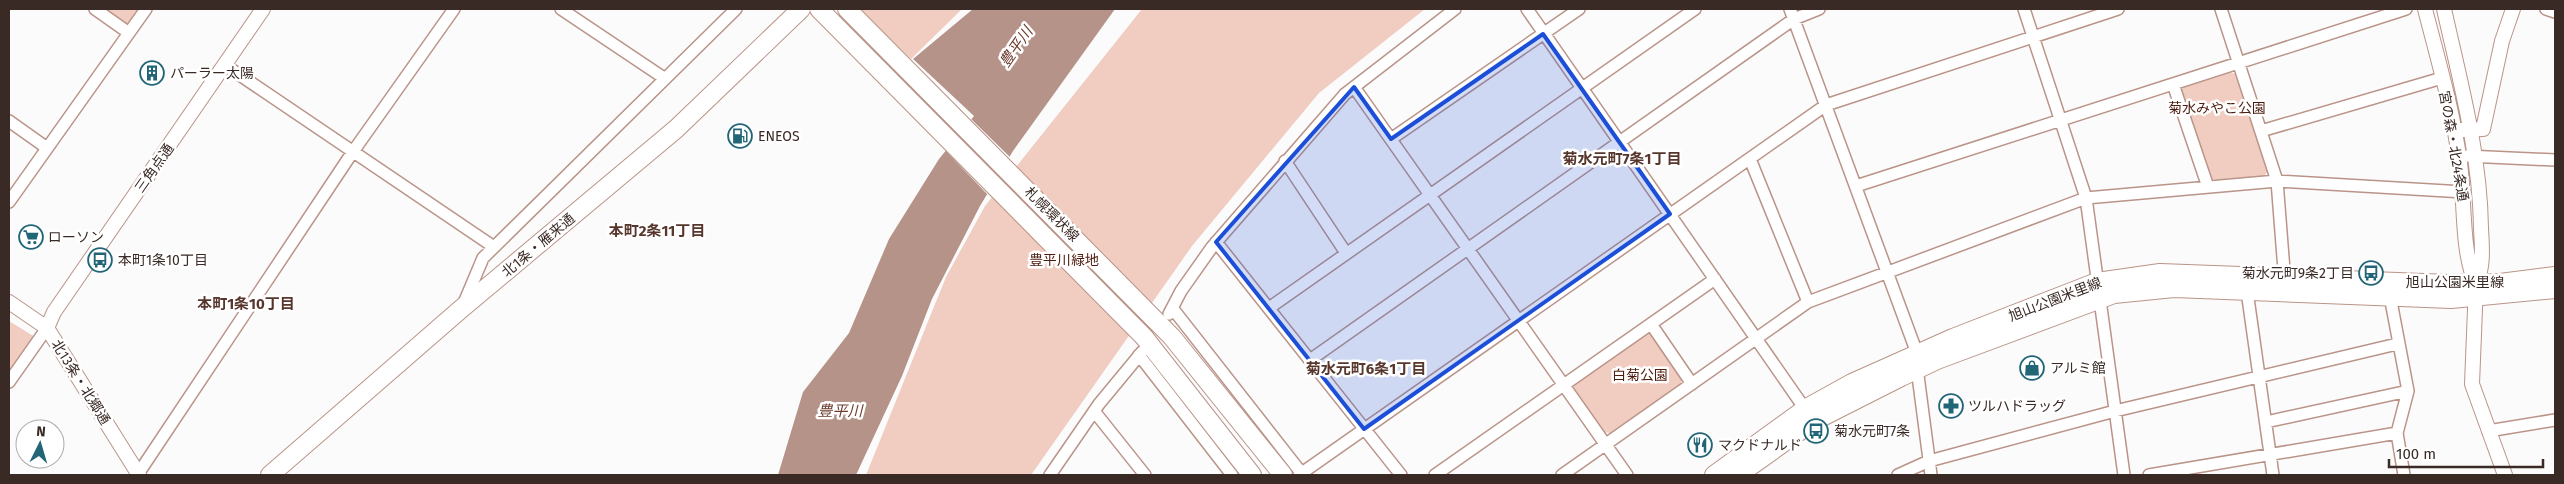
<svg xmlns="http://www.w3.org/2000/svg" width="2564" height="484" viewBox="0 0 2564 484" font-family="'Fira Sans','Noto Sans JP',sans-serif">
<style>
.green{fill:#f0ccc1}
.water{fill:#b69389}
.pier{fill:#fbfbfb}
.lines{fill:none;stroke-linecap:round;stroke-linejoin:round}
.minor-casing{stroke:#ba9488;stroke-width:14}
.tertiary-casing{stroke:#ba9488;stroke-width:16}
.primary-casing{stroke:#ba9488;stroke-width:20}
.trunk-casing{stroke:#ba9488;stroke-width:20}
.minor{stroke:#fff;stroke-width:11}
.tertiary{stroke:#fff;stroke-width:14}
.primary{stroke:#fff;stroke-width:18}
.trunk{stroke:#fff;stroke-width:18}
.marked{fill:#1d4ed8;fill-opacity:0.2;stroke:#1d4ed8;stroke-width:4;stroke-linejoin:round}
.labels{text-anchor:middle;stroke-width:5;stroke-linejoin:round;paint-order:stroke}
.poi-label{font-size:14px;fill:#392a25;stroke:#fff;text-anchor:start}
.park-label{font-size:14px;fill:#4c1d0f;stroke:#fff}
.street-label{font-size:14px;fill:#392a25;stroke:#fff}
.water-label{font-size:15px;font-style:italic;fill:#6b3a2b;stroke:#fff}
.neighbourhood-label{font-size:15px;font-weight:bold;fill:#57372d;stroke:#fff}
</style>
<rect width="100%" height="100%" fill="#fbfbfb"/>
<!-- green -->
<path class="green" d="M103 9H139L128 23H124Z
M859 9H962L911 59Z
M1142 9H1425L1319 93 1192 246 1031 475H866L946 277 985 206Z
M2230 72 2235 74 2268 171 2264 176 2216 180 2211 178 2181 91 2182 87Z
M9 321 35 337 9 373Z
M1647 334H1651L1682 379 1681 385 1610 433 1603 432 1574 389V385Z"/>
<!-- water -->
<path class="water" d="M973 9H1115L1013 151 980 206 932 299 902 376 856 475H778L803 392 849 333 889 239 939 159 974 116 913 59Z"/>
<!-- pier -->
<path class="pier" d="M970 118 1012 159 989 196 944 149Z"/>
<g class="lines">
<!-- minor casing -->
<g class="minor-casing">
<path id="minor" d="M95 9 129 33
M561 9 664 78
M1527 9 1805 409
M1790 9 1914 345 1931 475
M2024 9 2086 198 2124 475
M2221 9 2277 181 2285 283
M2546 9 2555 12
M225 65 494 247
M2173 84 2208 187
M1354 87 1627 475
M9 121 47 148
M2261 131 2442 78
M1391 139 1579 9
M2467 156 2555 160
M1750 159 1808 302
M1285 161 1346 253
M1856 186 2406 9
M9 202 146 9
M1216 242 1401 475
M2247 291 2273 475
M2390 296 2408 391 2397 433 2404 475
M464 303 483 258 736 9
M1269 308 1695 9
M1173 309 1303 475
M1169 314 1181 291 1212 247 1345 94 1455 9
M1651 324 1692 384
M1139 355 1232 475
M1310 360 1794 19 1819 9
M9 382 47 328
M1094 411 1145 475
M2266 422 2408 391
M2488 431 2555 420
M138 474 352 153 454 9
M1050 475 1099 404 1142 352
M1299 475 1826 105 2118 9
M1435 475 1715 279
M1562 475 1808 302 2086 198 2277 181 2464 192
M1898 475 1929 461 2115 411 2397 344
M2149 475 2397 433"/>
</g>
<!-- tertiary casing -->
<g class="tertiary-casing">
<path id="tertiary" d="M2425 9C2438 60 2453 111 2460 163 2465 200 2461 251 2476 284
M2444 9C2460 81 2480 153 2481 228 2482 248 2484 265 2476 284L2472 384 2505 475
M2462 130 2483 129 2502 41 2513 9
M9 302 47 328 139 475
M47 328 54 312 263 9"/>
</g>
<!-- primary casing -->
<g class="primary-casing">
<path id="primary" d="M819 9 1144 337 1252 475
M847 9 1172 337 1283 475
M1714 475 1805 409 1852 383 1953 338 2097 282 2160 273 2450 284 2500 283 2555 276
M1738 475 1814 421 1901 377 1937 360 2114 294 2174 288 2451 299 2555 289"/>
</g>
<!-- trunk casing -->
<g class="trunk-casing">
<path id="trunk" d="M270 475 461 309 676 129 801 9"/>
</g>
<!-- minor -->
<use href="#minor" class="minor"/>
<!-- tertiary -->
<use href="#tertiary" class="tertiary"/>
<!-- primary -->
<use href="#primary" class="primary"/>
<!-- trunk -->
<use href="#trunk" class="trunk"/>
</g>
<!-- marked area -->
<path class="marked" d="M1543 34 1670 214 1364 429 1216 242 1354 87 1391 139Z"/>
<!-- icons -->
<defs>
<g id="building-ring" transform="scale(1.25)"><circle r="9.5" fill="#fff" stroke="#216576" stroke-width="1.5"/><path d="M-4-6H4V6H1V3H-1V6H-4ZM-2.5-4.3h1.7v1.8h-1.7ZM.8-4.3h1.7v1.8H.8ZM-2.5-1h1.7V.8h-1.7ZM.8-1h1.7V.8H.8Z" fill="#216576"/></g>
<g id="fuel-ring" transform="scale(1.25)"><circle r="9.5" fill="#fff" stroke="#216576" stroke-width="1.5"/><path d="M-5.5-6h7V0h2V4h1.3V-2.5L3-4.5l.8-.8L6-3V5H2.5V1h-1V6h-7ZM-4.2-4.7v3.2H.2V-4.7Z" fill="#216576"/></g>
<g id="supermarket-ring" transform="scale(1.25)"><circle r="9.5" fill="#fff" stroke="#216576" stroke-width="1.5"/><path d="M-6-5.5h2.5l.6 2H6L4.5 2H-2.5L-4.4-4H-6ZM-1.5 3.2a1.3 1.3 0 1 0 .1 0ZM3 3.2a1.3 1.3 0 1 0 .1 0Z" fill="#216576"/></g>
<g id="bus-ring" transform="scale(1.25)"><circle r="9.5" fill="#fff" stroke="#216576" stroke-width="1.5"/><path d="M-5-6H5V4H4V6H2V4H-2V6H-4V4H-5ZM-3.5-4V0h7V-4ZM-3.5 1.2v1.5H-2V1.2ZM2 1.2v1.5H3.5V1.2Z" fill="#216576"/></g>
<g id="shop-ring" transform="scale(1.25)"><circle r="9.5" fill="#fff" stroke="#216576" stroke-width="1.5"/><path d="M-5-2.5h2.3a2.7 3.5 0 0 1 5.4 0H5L5.5 6h-11ZM-1.5-2.5h3a1.5 2.3 0 0 0-3 0Z" fill="#216576"/></g>
<g id="pharmacy-ring" transform="scale(1.25)"><circle r="9.5" fill="#fff" stroke="#216576" stroke-width="1.5"/><path d="M-2-6h4v4h4v4h-4v4h-4v-4h-4v-4h4Z" fill="#216576"/></g>
<g id="restaurant-ring" transform="scale(1.25)"><circle r="9.5" fill="#fff" stroke="#216576" stroke-width="1.5"/><path d="M-5-6h1v4h1v-4h1v4h1v-4h1v5L-1.5 .5V6h-2V.5L-5-1ZM5-6V6H3V1.5H1.5Q1.5-4 5-6Z" fill="#216576"/></g>
</defs>
<g fill-rule="evenodd">
<use href="#building-ring" x="152" y="73"/>
<use href="#fuel-ring" x="740" y="136"/>
<use href="#supermarket-ring" x="31" y="237"/>
<use href="#bus-ring" x="100" y="260"/>
<use href="#bus-ring" x="2371" y="273"/>
<use href="#shop-ring" x="2032" y="368"/>
<use href="#pharmacy-ring" x="1951" y="406"/>
<use href="#bus-ring" x="1816" y="431"/>
<use href="#restaurant-ring" x="1700" y="445"/>
</g>
<g class="labels">
<!-- poi labels -->
<g class="poi-label">
<text x="170" y="78">パーラー太陽</text>
<text x="758" y="141">ENEOS</text>
<text x="48" y="242">ローソン</text>
<text x="118" y="265">本町1条10丁目</text>
<text x="2354" y="278" text-anchor="end">菊水元町9条2丁目</text>
<text x="2050" y="373">アルミ館</text>
<text x="1968" y="411">ツルハドラッグ</text>
<text x="1834" y="436">菊水元町7条</text>
<text x="1718" y="450">マクドナルド</text>
</g>
<!-- park labels -->
<g class="park-label">
<text x="2217" y="113">菊水みやこ公園</text>
<text x="1064" y="265">豊平川緑地</text>
<text x="1640" y="380">白菊公園</text>
</g>
<!-- street labels -->
<g class="street-label">
<text transform="translate(2454 146) rotate(80)" y="5">宮の森・北24条通</text>
<text transform="translate(154 168) rotate(-55)" y="5">三角点通</text>
<text transform="translate(1052 214) rotate(45)" y="5">札幌環状線</text>
<text transform="translate(538 245) rotate(-40)" y="5">北1条・雁来通</text>
<text x="2455" y="287">旭山公園米里線</text>
<text transform="translate(2055 299) rotate(-21)" y="5">旭山公園米里線</text>
<text transform="translate(81 382) rotate(58)" y="5">北13条・北郷通</text>
</g>
<!-- water labels -->
<g class="water-label">
<text transform="translate(1016 47) rotate(-55)" y="5">豊平川</text>
<text x="840" y="416">豊平川</text>
</g>
<!-- neighbourhood labels -->
<g class="neighbourhood-label">
<text x="1622" y="164">菊水元町7条1丁目</text>
<text x="657" y="236">本町2条11丁目</text>
<text x="246" y="309">本町1条10丁目</text>
<text x="1366" y="374">菊水元町6条1丁目</text>
</g>
</g>
<!-- border -->
<rect width="2564" height="484" fill="none" stroke="#392a25" stroke-width="20"/>
<!-- north arrow -->
<g transform="translate(40 444) rotate(5)"><circle r="24" fill="#ffffff" stroke="#b0aaa8"/>
<path d="M0-4L9 19L0 12L-9 19Z" fill="#216576"/>
<text y="-8" font-size="14" font-weight="bold" text-anchor="middle" fill="#392a25">N</text>
</g>
<!-- scale -->
<path d="M2389 459v8h154v-8" fill="none" stroke="#392a25" stroke-width="2.5"/>
<text x="2396" y="459" font-size="15" fill="#392a25" stroke="#ffffff" stroke-width="4" paint-order="stroke">100 m</text>
</svg>
